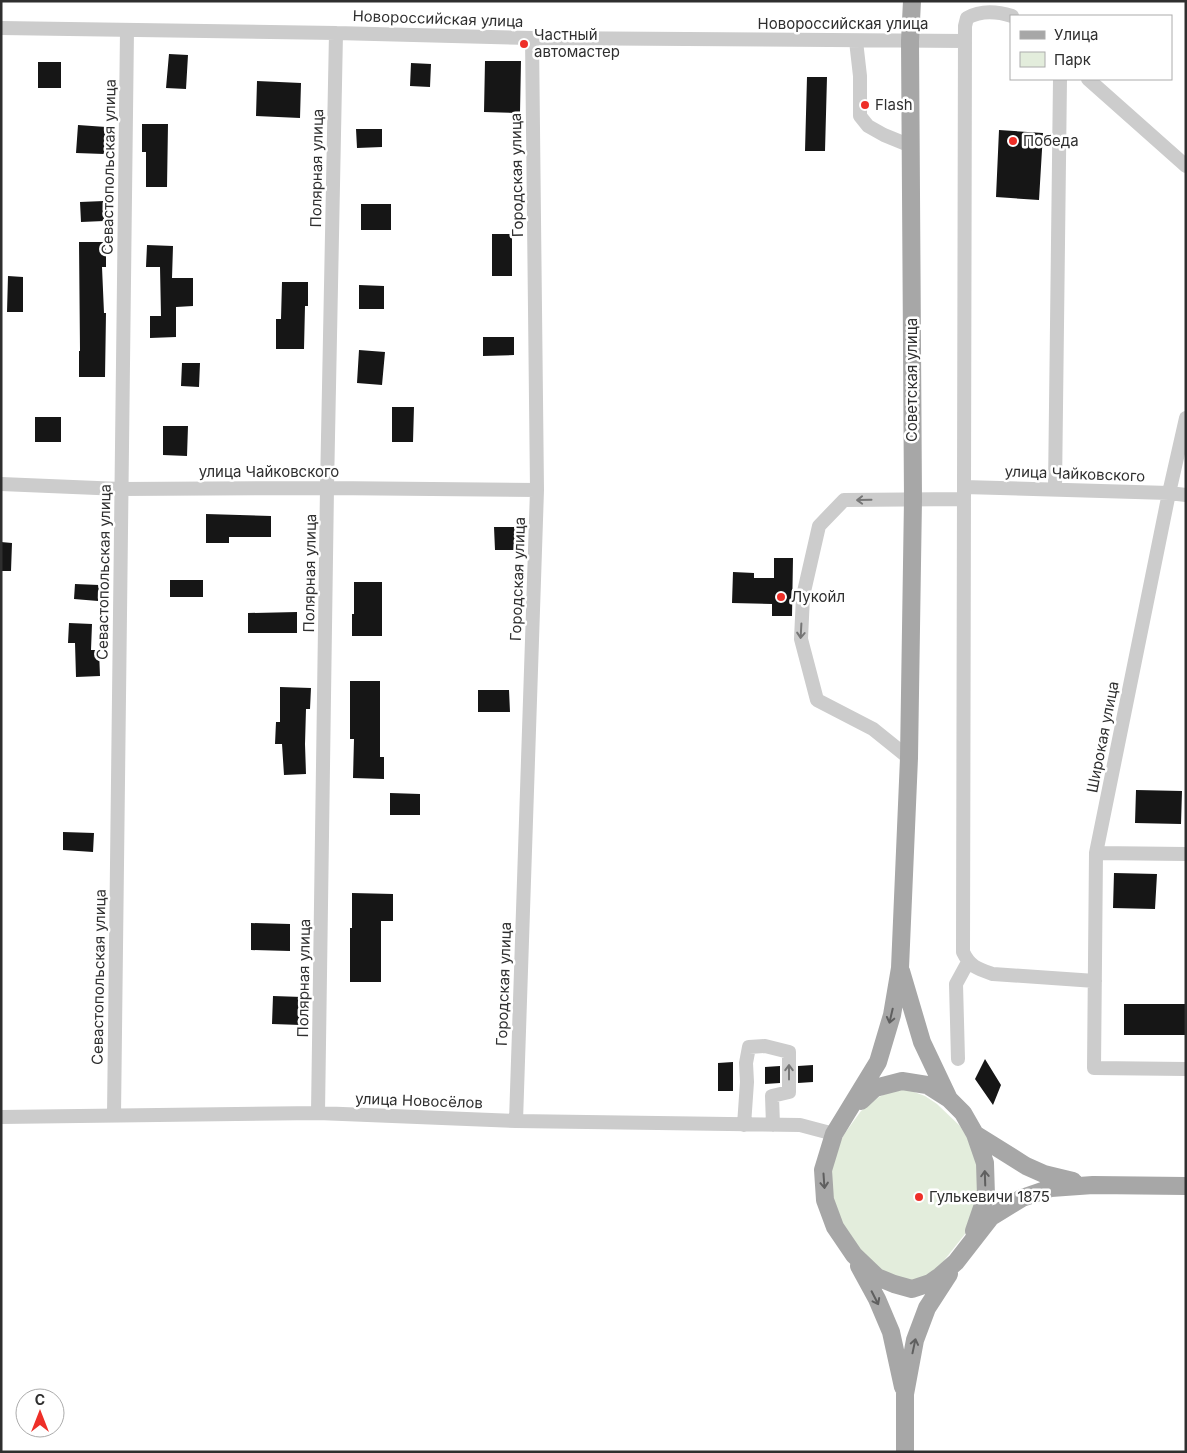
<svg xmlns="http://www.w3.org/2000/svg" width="1187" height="1453" viewBox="0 0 1187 1453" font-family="Inter,sans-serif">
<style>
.green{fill:#e3eddc}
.building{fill:#161616}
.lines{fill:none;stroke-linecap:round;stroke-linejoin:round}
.minor{stroke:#ccc;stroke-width:14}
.major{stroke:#a7a7a7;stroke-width:18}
.oneway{stroke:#767676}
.oneway2{stroke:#5f5f5f}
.poi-dot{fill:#ee2f28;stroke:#fff;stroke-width:2}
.labels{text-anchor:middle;stroke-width:5;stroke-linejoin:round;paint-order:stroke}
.street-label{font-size:15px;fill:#2f2f2f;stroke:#fff}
.poi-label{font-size:15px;fill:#2f2f2f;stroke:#fff;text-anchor:start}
</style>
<rect width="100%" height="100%" fill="#fff"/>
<!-- green -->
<path class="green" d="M906 1089 925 1096 937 1104 960 1126 968 1139 973 1150 981 1183 976 1215 965 1234 935 1272 915 1284 876 1270 851 1239 834 1209 829 1182 836 1149 845 1133 861 1111 879 1097 887 1093Z"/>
<!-- building -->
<path class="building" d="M169 54 188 55 186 89 166 88Z
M485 61H521L520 113 484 112Z
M38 62H61V88H38Z
M411 63 431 64 430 87 410 86Z
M807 77H827L825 151H805Z
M257 81 301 83 300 118 256 116Z
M142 124H168L167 187H146V152H142Z
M78 125 106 127 104 154 76 153Z
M356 129H382V147L357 148Z
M999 130 1043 133 1039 200 996 197Z
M104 201V221L81 222 80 202Z
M361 204H391V230H361Z
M492 234H512V276H492Z
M79 242H106V267H102L104 313H106L105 377H79V351H80Z
M147 245 173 246 172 278H193V306L176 307V337L150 338V316H161L160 267H146Z
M8 276 23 277V312H7Z
M282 282H308V306H305L304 349H276V319H281Z
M359 285 384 286V309H359Z
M483 337H514V355L483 356Z
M359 350 385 352 382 385 357 383Z
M182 363H200L199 387 181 386Z
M392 407H414L413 442H392Z
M35 417H61V442H35Z
M163 426H188L187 456 163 455Z
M206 514 271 516V537H229V543H206Z
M494 527H515V550H495Z
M1 542 12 543 11 571H1Z
M774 558H793L792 616H772V604L732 603 733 572 754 573V578H774Z
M170 580H203V597H170Z
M354 582H382V636H352V614H354Z
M75 584 99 585 98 601 74 599Z
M297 612V633H248V613Z
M69 623 92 624 91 650H99L100 676 76 677 75 643H68Z
M350 681H380V757H384V779L353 778 354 739H350Z
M280 687 311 688 310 709H306L305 744 306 774 284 775 282 744H275L276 722H280Z
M478 690H509L510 712H478Z
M1136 790 1182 791 1181 824 1135 823Z
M390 793 420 794V815H390Z
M63 832 94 833 93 852 63 850Z
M1114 873 1157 874 1155 909 1113 908Z
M352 893 393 894V921H381V982H350V928H352Z
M251 923 290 924V951L251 950Z
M273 996 302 997 301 1025 272 1024Z
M1124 1004H1186V1035H1124Z
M985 1059 1001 1085 993 1105 975 1079Z
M733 1062V1091H718V1063Z
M813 1065V1082L798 1083V1066Z
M780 1066V1083L765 1084V1067Z"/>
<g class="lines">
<!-- minor -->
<path class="minor" d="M1012 16C996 11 981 10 967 18L965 26 963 952C970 967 978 969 993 974L1095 981
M1 28 336 33 532 38 965 41
M856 41 860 76V116L868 126 884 135 911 146
M1088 79 1186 166
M1186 418 1169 493 1096 853 1094 1068 1186 1069
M1 484 121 489 327 488 537 490
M964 487 1169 493 1186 495
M1055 489 1060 79
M909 758 873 729 817 700 801 639 803 596 819 526 844 500 964 499
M1096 853 1186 854
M958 1059 956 984 968 962
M318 1113 327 488 336 33
M114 1115 127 30
M1 1117 318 1113 516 1121 800 1125 834 1134
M516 1121 537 490 532 38
M744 1125 747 1082 746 1063 749 1047 765 1046 789 1052V1092L772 1096 773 1125"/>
<!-- major -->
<path class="major" d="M912 1 910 41 913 499 909 758 900 968 892 1015 878 1062 834 1134 823 1170 825 1200 835 1227 854 1255 877 1277 894 1284 912 1289 930 1283 940 1276 956 1262 991 1217 1022 1198 1051 1188 1093 1185 1186 1186
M901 971 922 1042 949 1099
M861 1101 875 1088 902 1081 927 1085 949 1099 963 1113 975 1134 985 1163 986 1196 974 1231
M975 1134 1026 1166 1044 1174 1073 1181
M859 1266 877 1299 891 1332 903 1387
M905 1452V1394L915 1340 927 1308 949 1274"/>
</g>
<!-- one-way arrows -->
<defs><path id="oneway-shaft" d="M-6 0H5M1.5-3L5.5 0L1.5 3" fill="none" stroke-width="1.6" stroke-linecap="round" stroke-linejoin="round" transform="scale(1.25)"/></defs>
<g class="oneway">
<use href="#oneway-shaft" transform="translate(864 500) rotate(179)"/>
<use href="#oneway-shaft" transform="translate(801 631) rotate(93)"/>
<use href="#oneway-shaft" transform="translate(789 1072) rotate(-90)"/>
</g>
<g class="oneway2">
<use href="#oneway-shaft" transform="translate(891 1016) rotate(103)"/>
<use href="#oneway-shaft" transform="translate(985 1178) rotate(-92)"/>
<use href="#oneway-shaft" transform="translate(824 1181) rotate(86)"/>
<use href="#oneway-shaft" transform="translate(875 1298) rotate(63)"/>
<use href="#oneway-shaft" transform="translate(914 1346) rotate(-78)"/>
</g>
<!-- markers -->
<g class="poi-dot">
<circle cx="524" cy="44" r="5"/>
<circle cx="865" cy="105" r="5"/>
<circle cx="1013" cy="141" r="5"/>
<circle cx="781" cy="597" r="5"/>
<circle cx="919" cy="1197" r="5"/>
</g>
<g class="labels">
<!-- street labels -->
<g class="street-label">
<text transform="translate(438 19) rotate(2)" y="5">Новороссийская улица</text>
<text x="843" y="29">Новороссийская улица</text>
<text transform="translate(109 167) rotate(-89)" y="5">Севастопольская улица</text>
<text transform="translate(317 168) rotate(-89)" y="5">Полярная улица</text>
<text transform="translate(517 175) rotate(-91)" y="5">Городская улица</text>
<text transform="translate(912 380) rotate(-90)" y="5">Советская улица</text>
<text x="269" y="477">улица Чайковского</text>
<text transform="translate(1075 474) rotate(2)" y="5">улица Чайковского</text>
<text transform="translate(104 572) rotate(-89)" y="5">Севастопольская улица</text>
<text transform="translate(310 573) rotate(-89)" y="5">Полярная улица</text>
<text transform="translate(518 579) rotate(-88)" y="5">Городская улица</text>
<text transform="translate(1103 737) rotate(-79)" y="5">Широкая улица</text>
<text transform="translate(99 977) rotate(-89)" y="5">Севастопольская улица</text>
<text transform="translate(304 978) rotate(-89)" y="5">Полярная улица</text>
<text transform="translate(504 984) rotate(-88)" y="5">Городская улица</text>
<text transform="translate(419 1101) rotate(2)" y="5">улица Новосёлов</text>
</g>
<!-- poi labels -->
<g class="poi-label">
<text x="534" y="40">Частный<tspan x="534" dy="17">автомастер</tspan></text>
<text x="875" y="110">Flash</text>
<text x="1023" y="146">Победа</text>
<text x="791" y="602">Лукойл</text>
<text x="929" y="1202">Гулькевичи 1875</text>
</g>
</g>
<!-- border -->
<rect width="1187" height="1453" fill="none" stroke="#2f2f2f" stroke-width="5"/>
<!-- legend -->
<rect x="1010" y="15" width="162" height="65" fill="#ffffff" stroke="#acacac"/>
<rect x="1020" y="31" width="25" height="8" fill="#a7a7a7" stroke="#acacac"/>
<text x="1054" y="40" font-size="15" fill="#2f2f2f">Улица</text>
<rect x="1020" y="52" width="25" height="15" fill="#e3eddc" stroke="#acacac"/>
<text x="1054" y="65" font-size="15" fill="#2f2f2f">Парк</text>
<!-- north arrow -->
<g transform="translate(40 1413)"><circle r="24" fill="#ffffff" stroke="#acacac"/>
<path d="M0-4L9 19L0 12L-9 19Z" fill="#ee2f28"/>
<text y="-8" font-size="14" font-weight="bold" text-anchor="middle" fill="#2f2f2f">С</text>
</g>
</svg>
